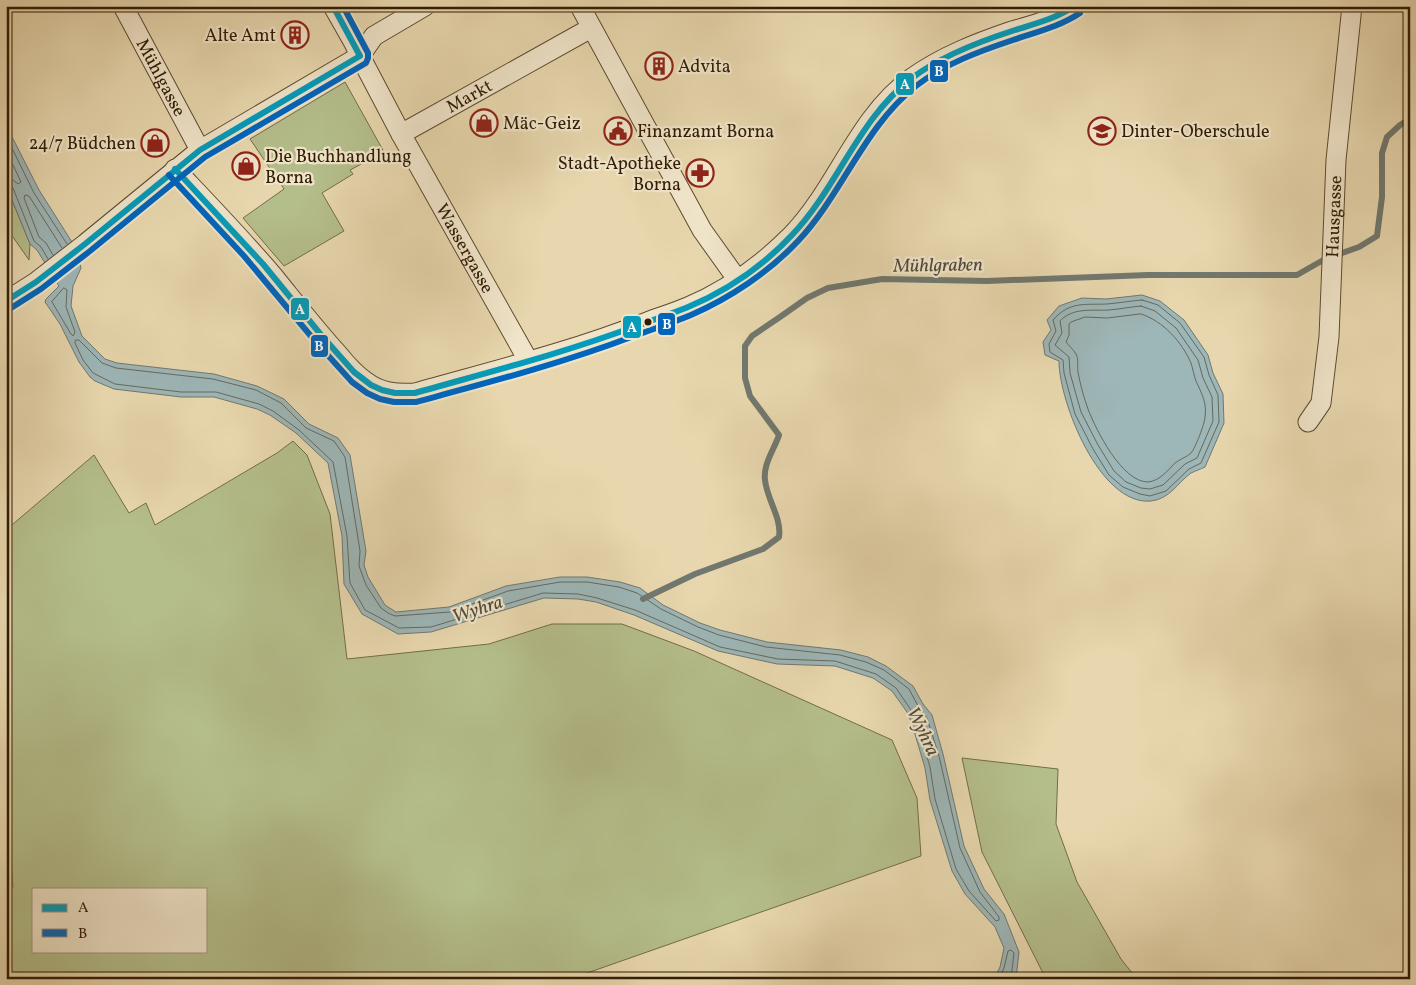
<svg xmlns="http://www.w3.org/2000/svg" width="1416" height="985" viewBox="0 0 1416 985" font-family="Vollkorn,serif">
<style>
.green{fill:#b4be8b;stroke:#726d47;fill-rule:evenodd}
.water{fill:#9db6b7;stroke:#71786f}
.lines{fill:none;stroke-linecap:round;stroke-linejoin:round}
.shore{stroke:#66695d;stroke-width:1}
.stream{stroke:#71786f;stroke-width:6}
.street-casing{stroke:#5e4b2e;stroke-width:21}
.street{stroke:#f0e5ca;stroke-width:19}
.bus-1-casing{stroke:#f0e5ca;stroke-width:10}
.bus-2-casing{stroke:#f0e5ca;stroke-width:10}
.bus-1{stroke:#059bba;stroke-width:6}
.bus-2{stroke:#0065bd;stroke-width:6}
.bus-dot{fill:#301c03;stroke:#f0e5ca;stroke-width:2}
.labels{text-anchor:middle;stroke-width:4.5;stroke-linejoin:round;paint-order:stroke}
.poi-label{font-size:18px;fill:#301c03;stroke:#f0e5ca;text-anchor:start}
.street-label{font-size:18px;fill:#301c03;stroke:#f0e5ca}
.water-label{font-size:19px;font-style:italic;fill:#514a39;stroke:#f0e5ca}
.line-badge{stroke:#f0e5ca;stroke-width:2}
.badge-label{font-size:14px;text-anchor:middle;font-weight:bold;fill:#fff}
</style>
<rect width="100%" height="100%" fill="#e8d7ae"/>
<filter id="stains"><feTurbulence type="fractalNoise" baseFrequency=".004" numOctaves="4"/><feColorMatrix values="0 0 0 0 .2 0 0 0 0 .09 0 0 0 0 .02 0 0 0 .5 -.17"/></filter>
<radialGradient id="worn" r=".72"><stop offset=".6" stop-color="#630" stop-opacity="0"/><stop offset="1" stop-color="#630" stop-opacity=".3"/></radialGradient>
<!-- green -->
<path class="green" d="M345 82 384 152 350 170 353 174 322 193 344 231 284 266 243 218 284 189 250 139Z
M6 185 30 244 29 260 6 227Z
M293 441 307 455 330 514 347 659 489 644 552 624H622L694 651 892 740 917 798 921 856 570 979H6V888L13 887 6 802V530L94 455 129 513 146 503 155 525 277 453ZM34 889H206V951H34Z
M962 758 1058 769 1056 824 1077 882 1121 959 1137 979H1046L982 852Z"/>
<!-- water -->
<path class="water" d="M6 125 39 190 77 250 81 268 73 286 71 306 82 336 105 359 117 363 214 374 257 386 284 399 309 424 338 438 350 455 366 551 364 565 368 577 385 605 396 612 449 607 506 586 560 577H587L620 582 640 588 663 605 700 623 720 630 767 642 841 650 868 657 886 666 913 686 923 704 932 715 943 754 964 846 984 889 1004 914 1019 952 1016 979H994L1000 967 1004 948 995 927 965 894 952 871 930 800 925 768 912 724 907 712 892 691 873 678 835 666 777 664 718 651 634 615 596 602 578 599 544 598 431 632 398 634 362 614 344 584 342 536 328 463 296 433 270 415 257 409 214 397H181L114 389 95 381 90 377 79 362 60 324 45 302 46 299 59 286 37 250 30 244 6 185Z
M1142 295 1160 301 1184 320 1208 355 1213 373 1223 394 1224 423 1205 467C1201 469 1195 471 1191 473 1177 483 1170 499 1151 501 1100 506 1059 402 1059 361L1045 355 1043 342 1051 330 1047 320 1059 306 1082 298 1106 299Z"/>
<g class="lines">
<!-- shore -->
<path class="shore" d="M6 136 34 193 67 244
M6 150 21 182 18 184 13 180 6 179
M6 185H10L13 188 34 241 41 247 48 259
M53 255 46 243 39 237 24 198 25 195 29 196 62 248
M64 288 67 290 66 307 75 332 73 336 71 334 52 302Z
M1142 300 1158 305 1180 323 1204 357 1209 375 1218 395 1219 422 1201 463 1189 469 1166 491 1150 496 1140 494 1123 487 1109 475 1093 449 1075 414 1064 373 1063 360 1050 352 1049 344 1056 331 1053 320C1070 301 1084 305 1107 304 1119 303 1130 301 1142 300Z
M1141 306 1155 311 1176 328 1198 360 1203 378 1212 397 1213 421 1197 458 1185 464 1163 485 1150 489 1141 488 1126 482 1114 471 1098 445 1081 412 1070 373 1069 357 1055 345 1062 333 1060 321C1073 307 1092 311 1109 310 1120 309 1130 307 1141 306Z
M1141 314C1163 321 1182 342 1191 363 1193 369 1194 376 1196 381 1202 394 1207 403 1205 417 1205 423 1195 449 1191 453 1187 457 1180 459 1175 463 1168 470 1160 481 1148 482 1122 482 1096 430 1088 409 1084 398 1080 384 1078 372 1077 366 1079 360 1076 354 1073 349 1069 346 1066 342L1069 335V324L1071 322 1085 317 1107 318Z
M76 340H79L102 363 116 368 213 379 256 390 281 403 306 428 334 441 345 457 360 551 359 566 366 585 381 608 388 613 395 616 450 612 508 591 560 582H587L619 587 637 593 661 609 698 627 719 635 766 647 840 655 866 662 884 670 909 689 918 706 927 718 939 756 960 848 980 892 999 917V920L996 921 969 891 956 869 935 799 930 767 917 723 911 710 896 688 876 674 835 661 778 659 720 647 635 610 597 598 578 594 543 593 431 627 399 628 365 610 350 583 347 536 333 462 299 430 273 411 259 404 216 392H181L115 384 93 373 83 360 75 343Z
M999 979 1004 968 1008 951 1011 950 1014 953 1011 979"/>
<!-- stream -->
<path class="stream" d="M643 599 695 574 763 549 779 537C782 518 767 500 765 480 763 464 774 450 779 435L750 396 745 378V346L752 336 780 317 807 298 828 288 882 279 987 281 1148 275H1297L1325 259 1359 247 1377 236 1382 197V153L1387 137 1400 125 1410 119"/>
<!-- street casing -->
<g class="street-casing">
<g id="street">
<path id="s1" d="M123 6 200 150"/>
<path id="s2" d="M333 6 354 43 360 56 401 134 529 362"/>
<path d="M580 6 702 230 737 279"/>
<path id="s3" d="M401 134 591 28"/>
<path d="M175 169C209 205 243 240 275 278 296 304 316 330 338 354 346 364 355 374 365 381 380 393 396 394 415 393 493 371 571 352 647 322 660 317 674 313 688 307 726 291 763 264 792 235 838 187 857 118 912 78 943 56 977 43 1012 31 1033 25 1057 19 1075 6"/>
<path d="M6 301 36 282 85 244 200 150 360 56 374 36 425 6"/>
<path id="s4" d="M1308 422 1321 403 1329 337 1336 160 1352 6"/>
</g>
</g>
<!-- street -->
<use href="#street" class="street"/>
<!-- bus-1 casing -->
<g class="bus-1-casing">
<path id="bus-1" d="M175 169 263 264 322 336 354 372 371 385 382 390 395 393H415C489 372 564 353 636 326 653 320 671 314 688 307 726 291 763 266 792 235 838 187 858 119 912 78 941 56 978 42 1012 31 1034 24 1055 19 1075 6
M6 301 36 282 85 244 200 150 360 56 333 6"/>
</g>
<!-- bus-2 casing -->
<g class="bus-2-casing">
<path id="bus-2" d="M169 175 244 256 315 341 352 382 367 393 380 399 394 402H416C490 382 563 363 634 336 653 329 672 323 691 315 730 298 769 272 798 241 843 193 864 127 916 86 944 64 980 51 1013 40 1036 32 1059 27 1080 13
M11 308 41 289 90 251 205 157 366 63 368 58V53L343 6"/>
</g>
<!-- bus-1 -->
<use href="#bus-1" class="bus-1"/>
<!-- bus-2 -->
<use href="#bus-2" class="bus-2"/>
</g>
<!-- icons -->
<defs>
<g id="building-ring" transform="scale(1.4375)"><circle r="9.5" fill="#f0e5ca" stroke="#8f2418" stroke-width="1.5"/><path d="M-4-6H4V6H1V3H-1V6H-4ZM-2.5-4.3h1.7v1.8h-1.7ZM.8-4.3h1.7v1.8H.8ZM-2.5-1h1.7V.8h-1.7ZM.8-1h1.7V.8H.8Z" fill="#8f2418"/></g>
<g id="shop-ring" transform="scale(1.4375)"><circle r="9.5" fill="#f0e5ca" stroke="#8f2418" stroke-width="1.5"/><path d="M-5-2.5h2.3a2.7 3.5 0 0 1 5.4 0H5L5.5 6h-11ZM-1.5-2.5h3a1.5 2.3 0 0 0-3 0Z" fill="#8f2418"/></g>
<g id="civic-ring" transform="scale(1.4375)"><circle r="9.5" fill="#f0e5ca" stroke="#8f2418" stroke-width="1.5"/><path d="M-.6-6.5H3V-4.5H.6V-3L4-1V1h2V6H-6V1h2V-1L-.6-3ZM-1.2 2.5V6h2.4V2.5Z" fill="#8f2418"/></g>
<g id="school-ring" transform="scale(1.4375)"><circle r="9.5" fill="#f0e5ca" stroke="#8f2418" stroke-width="1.5"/><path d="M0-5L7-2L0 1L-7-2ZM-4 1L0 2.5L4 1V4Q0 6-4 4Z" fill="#8f2418"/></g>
<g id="pharmacy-ring" transform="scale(1.4375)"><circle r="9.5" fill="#f0e5ca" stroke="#8f2418" stroke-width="1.5"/><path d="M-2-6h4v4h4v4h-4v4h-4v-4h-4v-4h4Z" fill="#8f2418"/></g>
</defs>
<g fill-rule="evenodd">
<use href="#building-ring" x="295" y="35"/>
<use href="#building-ring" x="659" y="66"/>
<use href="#shop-ring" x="484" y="123"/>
<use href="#civic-ring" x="618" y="131"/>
<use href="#school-ring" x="1102" y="131"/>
<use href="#shop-ring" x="155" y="143"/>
<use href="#shop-ring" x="246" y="166"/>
<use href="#pharmacy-ring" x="700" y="173"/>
</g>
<!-- markers -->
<circle class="bus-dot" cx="648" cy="322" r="4.5"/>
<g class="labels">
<!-- poi labels -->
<g class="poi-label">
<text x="276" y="41" text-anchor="end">Alte Amt</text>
<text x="678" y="72">Advita</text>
<text x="503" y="129">Mäc-Geiz</text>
<text x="637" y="137">Finanzamt Borna</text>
<text x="1121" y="137">Dinter-Oberschule</text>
<text x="136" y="149" text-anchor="end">24/7 Büdchen</text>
<text x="265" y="162">Die Buchhandlung<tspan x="265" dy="21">Borna</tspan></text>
<text x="681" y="169" text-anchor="end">Stadt-Apotheke<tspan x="681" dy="21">Borna</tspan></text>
</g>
<!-- street labels -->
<g class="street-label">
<text dy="6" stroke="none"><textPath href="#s1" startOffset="81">Mühlgasse</textPath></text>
<text dy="6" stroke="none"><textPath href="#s3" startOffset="78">Markt</textPath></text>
<text dy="6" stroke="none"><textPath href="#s4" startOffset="210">Hausgasse</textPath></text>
<text dy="6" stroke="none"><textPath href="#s2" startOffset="276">Wassergasse</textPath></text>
</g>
<!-- water labels -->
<g class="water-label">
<text transform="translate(938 264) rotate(-1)" y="7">Mühlgraben</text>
<text transform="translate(477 608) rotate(-18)" y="7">Wyhra</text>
<text transform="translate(924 731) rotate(64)" y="7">Wyhra</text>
</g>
</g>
<g class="line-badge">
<rect x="929" y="59" width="20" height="24" rx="5" fill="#0065bd"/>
<rect x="895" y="72" width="20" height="24" rx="5" fill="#059bba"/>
<rect x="290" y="297" width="20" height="24" rx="5" fill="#059bba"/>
<rect x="657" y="312" width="19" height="24" rx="5" fill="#0065bd"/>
<rect x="622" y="315" width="20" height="24" rx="5" fill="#059bba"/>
<rect x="310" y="334" width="19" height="24" rx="5" fill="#0065bd"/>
</g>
<g class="badge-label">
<text x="939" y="76">B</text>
<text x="905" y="89">A</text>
<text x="300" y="314">A</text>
<text x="667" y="329">B</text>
<text x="632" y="332">A</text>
<text x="319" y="351">B</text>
</g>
<!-- margin -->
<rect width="1416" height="985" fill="none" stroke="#e8d7ae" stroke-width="25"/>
<rect x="8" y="8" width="1401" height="970" fill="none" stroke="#301c03" stroke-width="2.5"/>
<rect x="12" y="12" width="1391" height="960" fill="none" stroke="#301c03"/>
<!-- legend -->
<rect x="32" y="888" width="175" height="65" fill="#f0e5ca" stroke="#a3957a"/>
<rect x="42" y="904" width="25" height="8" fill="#059bba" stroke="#a3957a"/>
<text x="78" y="912" font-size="15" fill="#301c03">A</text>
<rect x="42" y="929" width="25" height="8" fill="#0065bd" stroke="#a3957a"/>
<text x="78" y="938" font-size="15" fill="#301c03">B</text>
<rect width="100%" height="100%" filter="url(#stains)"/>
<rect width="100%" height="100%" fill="url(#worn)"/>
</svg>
